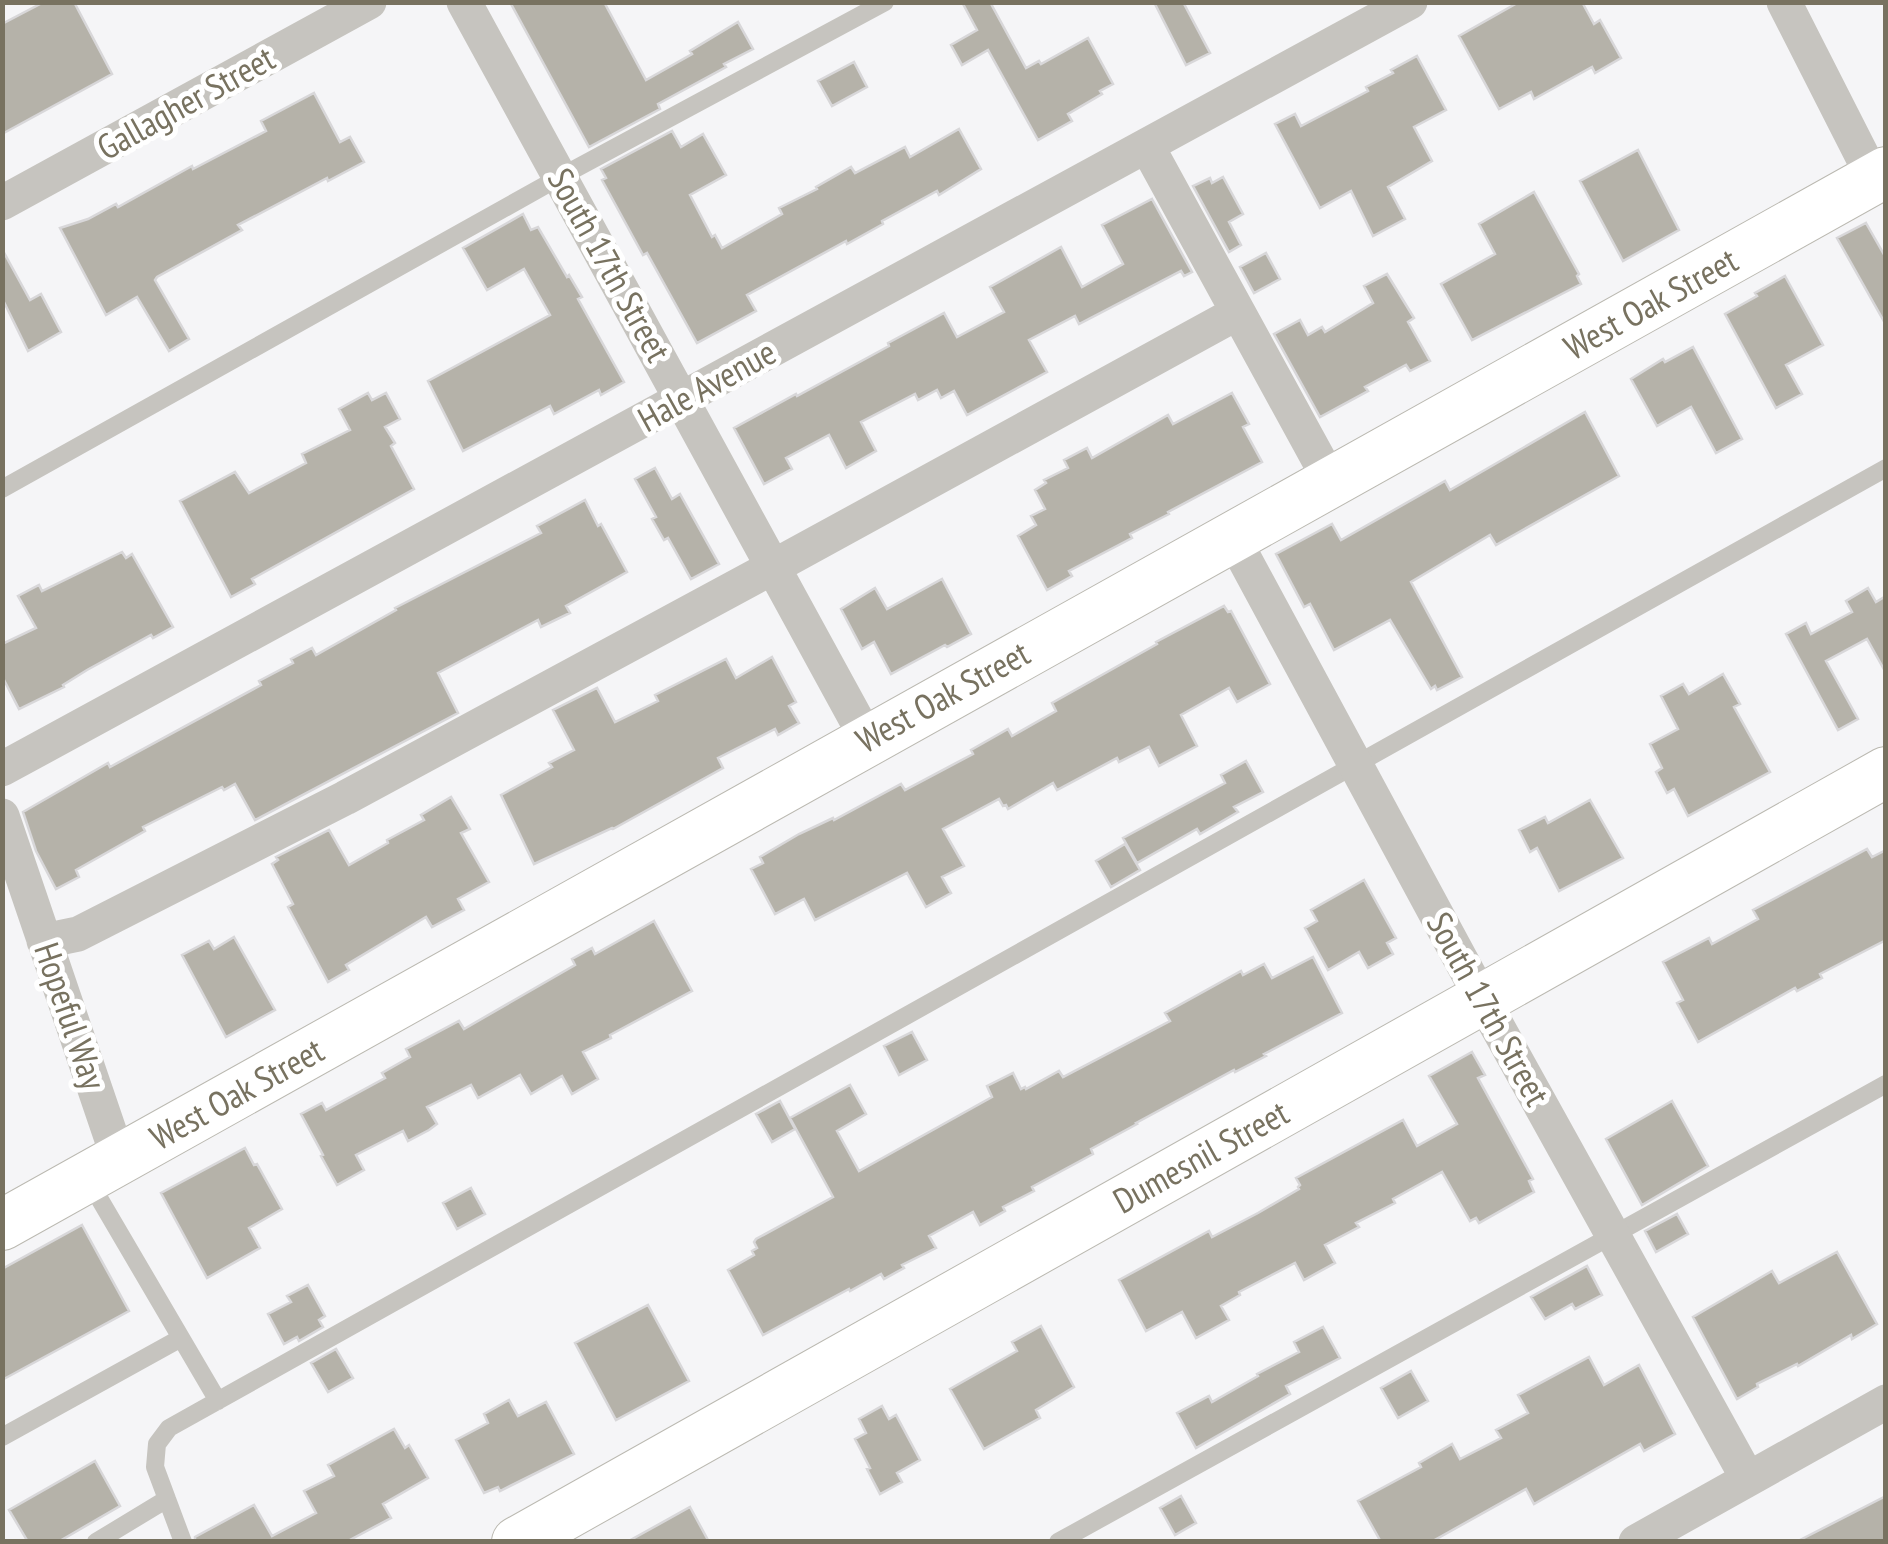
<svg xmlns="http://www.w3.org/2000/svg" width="1888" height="1544" viewBox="0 0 1888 1544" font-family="'PT Sans Narrow',sans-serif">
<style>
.building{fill:#b5b2a9;stroke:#d8d7d9;stroke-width:2.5}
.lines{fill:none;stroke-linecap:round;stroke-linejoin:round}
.secondary-casing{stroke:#bbb9b1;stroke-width:52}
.lane{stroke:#c6c4bf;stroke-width:18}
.street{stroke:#c6c4bf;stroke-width:35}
.secondary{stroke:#fff;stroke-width:50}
.labels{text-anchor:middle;stroke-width:10;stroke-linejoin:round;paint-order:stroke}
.street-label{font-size:35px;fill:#787260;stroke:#fff}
</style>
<rect width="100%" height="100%" fill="#f5f5f7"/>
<!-- building -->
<path class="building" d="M44 2H74L112 74 2 134V24Z
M510 2H604L646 80 692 54 690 51 738 22 753 49 724 64 726 67 658 104 660 109 589 147Z
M962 2H990L1026 68 1039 61 1041 64 1088 38 1113 84 1100 91 1102 94 1068 114 1072 121 1038 140 988 50 962 65 951 45 977 30Z
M1154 2H1183L1210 53 1186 65Z
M1519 2H1582L1594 24 1600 20 1621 58 1595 73 1592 67 1534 99 1531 92 1499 109 1459 36Z
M1417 56 1446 110 1414 127 1432 161 1388 187 1405 219 1373 236 1351 191 1320 208 1275 124 1295 114 1301 126 1368 91 1366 87 1393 73 1391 70Z
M854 62 867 87 832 106 818 81Z
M314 93 340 142 350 137 364 162 328 181 327 178 238 225 242 230 157 277 155 280 189 339 169 351 137 297 106 315 60 228 88 219 116 204 118 207 192 166 193 169 266 131 261 121Z
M959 129 981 169 939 195 937 191 882 221 883 224 847 244 846 241 747 295 756 311 697 343 647 253 643 255 602 180 606 178 601 169 672 131 681 147 703 134 726 175 690 195 712 237 715 235 722 248 782 214 779 208 817 189 816 187 851 167 855 173 905 147 910 157Z
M1638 150 1679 230 1623 261 1580 181Z
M1223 177 1243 214 1229 222 1241 245 1229 252 1193 186 1210 178 1212 183Z
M1534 192 1579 274 1577 276 1581 284 1472 340 1441 284 1495 254 1479 224Z
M1152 199 1192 272 1184 276 1181 271 1079 324 1075 316 1029 340 1047 372 967 415 954 391 941 398 937 390 918 400 915 394 861 422 876 451 846 468 829 435 786 458 792 469 764 484 734 428 796 394 797 396 889 346 888 343 944 313 957 337 1004 312 990 287 1061 247 1082 287 1123 264 1102 225Z
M523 214 531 230 538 227 567 277 569 275 582 297 578 299 624 382 601 395 599 390 554 414 550 406 463 451 428 381 550 315 524 269 487 290 463 248Z
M1866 223 1886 258V325L1837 238Z
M2 249 30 300 41 294 61 332 28 351 2 298Z
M1266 253 1280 279 1254 293 1240 267Z
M1387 274 1414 318 1408 322 1430 361 1410 371 1406 365 1365 387 1368 391 1320 417 1274 334 1300 320 1308 335 1322 327 1325 332 1373 303 1364 286Z
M1785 276 1823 345 1786 365 1802 394 1776 408 1725 314 1757 296 1755 293Z
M1693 347 1742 439 1716 453 1691 407 1657 426 1631 379 1663 359 1665 362Z
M368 393 372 400 386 393 400 419 385 427 395 443 391 446 414 489 252 579 255 584 231 597 180 501 235 472 249 493 306 463 302 454 350 430 339 409Z
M1232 393 1249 424 1243 427 1262 462 1168 512 1169 514 1130 534 1132 538 1069 571 1072 576 1047 590 1018 536 1036 525 1031 516 1045 509 1035 490 1046 483 1044 480 1068 468 1064 460 1087 448 1092 458 1168 415 1173 424Z
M1585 412 1619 476 1496 545 1490 535 1411 582 1462 677 1437 690 1435 686 1431 689 1390 620 1334 650 1310 604 1304 607 1276 554 1332 524 1341 540 1445 481 1450 490Z
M655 468 672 499 680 494 719 564 691 579 668 538 664 540 652 519 656 517 635 479Z
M585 500 598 526 601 524 627 572 566 606 570 613 541 627 538 620 438 673 458 713 255 820 235 784 224 790 222 787 143 827 145 831 76 870 79 877 56 889 36 851 23 812 108 763 110 767 261 685 259 681 293 663 291 659 312 648 316 655 396 610 395 608 541 533 537 526Z
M122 552 126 558 132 554 173 627 153 638 151 635 87 670 63 685 64 687 19 709 2 676V644L36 628 18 596 39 585 42 591Z
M942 579 971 634 947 647 945 645 891 674 874 642 862 649 841 609 875 588 887 609Z
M1868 588 1876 602 1886 596V673L1867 639 1826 661 1858 719 1838 730 1786 634 1806 623 1811 634 1852 612 1846 601Z
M1224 606 1228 612 1231 611 1270 684 1237 702 1229 688 1181 715 1197 746 1159 766 1149 747 1119 762 1117 758 1057 790 1053 783 1008 809 1006 805 1003 806 999 799 943 829 964 866 942 877 951 893 926 907 907 873 815 920 804 899 775 914 751 869 763 863 760 857 799 834 833 818 834 820 901 784 905 790 973 754 971 750 1008 729 1012 736 1056 711 1052 703 1157 644 1156 642Z
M772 657 796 702 789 706 799 723 778 735 775 729 718 758 723 768 613 829 612 828 534 864 501 795 552 767 549 763 574 750 553 710 597 688 615 722 658 701 655 695 726 659 736 678Z
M1723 674 1740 704 1734 707 1770 772 1688 816 1674 789 1667 793 1656 772 1662 768 1650 744 1678 729 1661 696 1683 684 1689 694Z
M1246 761 1263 792 1234 807 1238 812 1200 834 1197 829 1137 863 1123 838 1225 783 1221 775Z
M451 797 470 829 461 833 489 882 458 899 464 910 432 927 426 917 346 965 349 970 328 982 288 907 293 904 272 864 278 860 276 857 329 830 349 865 388 843 387 840 424 820 421 815Z
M1590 800 1623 858 1559 891 1537 848 1530 852 1519 830 1545 817 1548 823Z
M1125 844 1140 870 1111 887 1096 861Z
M1867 849 1872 857 1886 850V940L1820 974 1822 978 1797 991 1795 988 1698 1042 1677 1003 1683 1000 1663 962 1709 938 1712 944 1758 919 1753 910Z
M1364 880 1396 938 1387 943 1393 954 1368 968 1359 952 1328 970 1305 928 1317 921 1311 910Z
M654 921 692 991 610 1035 611 1038 583 1052 598 1079 572 1094 562 1076 531 1094 520 1075 478 1098 471 1085 427 1107 437 1124 429 1130 408 1141 403 1131 356 1155 364 1170 337 1185 321 1156 323 1155 301 1114 322 1103 326 1110 385 1078 382 1073 410 1057 406 1049 459 1021 464 1029 575 965 572 959 592 948 595 954Z
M234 937 275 1010 226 1037 182 955 209 941 214 949Z
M1313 957 1342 1013 1264 1054 1266 1056 1235 1072 1234 1070 1136 1123 1137 1124 1091 1149 1093 1154 1032 1187 1034 1191 1003 1207 1005 1211 980 1225 973 1212 929 1236 936 1248 902 1265 904 1268 884 1279 881 1274 850 1291 849 1289 763 1335 728 1270 754 1255 752 1251 757 1248 754 1242 756 1239 833 1197 790 1118 850 1085 866 1114 837 1131 859 1171 992 1097 987 1086 1013 1073 1021 1089 1025 1087 1026 1089 1059 1071 1063 1077 1170 1021 1165 1013 1241 971 1243 975 1264 964 1272 978Z
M912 1032 927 1060 899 1075 884 1046Z
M1472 1052 1485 1075 1478 1078 1533 1179 1529 1181 1534 1192 1479 1223 1476 1218 1470 1221 1442 1172 1393 1199 1395 1203 1356 1223 1359 1227 1325 1245 1335 1263 1304 1280 1295 1263 1239 1292 1240 1295 1221 1306 1229 1320 1196 1338 1182 1312 1146 1331 1119 1280 1209 1231 1212 1237 1258 1213 1299 1189 1298 1187 1300 1185 1296 1178 1403 1120 1417 1146 1457 1124 1429 1076Z
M780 1101 795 1129 772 1142 756 1114Z
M1672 1101 1708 1166 1642 1205 1606 1139Z
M245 1148 254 1165 257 1164 282 1209 249 1228 260 1248 207 1278 161 1193Z
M471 1188 485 1214 457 1229 443 1203Z
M1677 1214 1688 1234 1656 1252 1645 1231Z
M82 1225 129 1311 2 1380V1269Z
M1837 1252 1877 1324 1852 1339 1851 1335 1798 1366 1797 1364 1757 1384 1758 1387 1737 1399 1693 1317 1772 1271 1779 1283Z
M1587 1266 1602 1295 1575 1309 1572 1304 1545 1319 1531 1297Z
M308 1285 325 1316 319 1320 323 1327 299 1341 297 1337 284 1344 268 1314 291 1302 287 1296Z
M648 1305 689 1381 616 1420 575 1343Z
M1041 1326 1074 1387 1036 1410 1040 1418 984 1449 950 1389 1017 1351 1012 1342Z
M1323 1327 1340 1358 1286 1386 1290 1394 1196 1448 1177 1413 1209 1396 1212 1402 1258 1376 1257 1374 1299 1352 1294 1342Z
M336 1349 353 1378 328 1392 311 1363Z
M1589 1357 1604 1385 1639 1365 1675 1434 1644 1451 1640 1444 1534 1504 1526 1489 1431 1542H1381L1358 1501 1421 1467 1419 1463 1452 1444 1460 1459 1501 1438 1496 1430 1528 1413 1518 1395Z
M1411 1371 1428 1401 1398 1418 1381 1388Z
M509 1400 518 1416 546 1402 574 1454 500 1491 498 1487 484 1493 456 1440 488 1423 484 1414Z
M882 1406 889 1419 896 1415 920 1460 897 1473 902 1482 880 1494 867 1469 870 1468 855 1439 866 1433 859 1419Z
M394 1429 405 1448 409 1445 428 1478 383 1504 391 1518 346 1542H195V1537L254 1505 272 1536 316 1513 304 1491 334 1476 328 1465Z
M95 1461 120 1506 58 1542H28L9 1510Z
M1181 1496 1196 1523 1175 1535 1160 1508Z
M1886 1496V1542H1796Z
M690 1507 709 1542H627Z"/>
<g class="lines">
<!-- secondary casing -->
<g class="secondary-casing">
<path id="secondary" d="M2 1225 1886 172
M517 1542 1886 772"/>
</g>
<!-- lane -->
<path class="lane" d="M2 489 560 177 885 2
M89 1181 218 1401
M2 1437 181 1338
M96 1542 167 1499
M183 1542 155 1467 157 1444 169 1428 1886 468
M1058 1542 1886 1084"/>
<!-- street -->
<path class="street" d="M464 2 867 739
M1784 2 1874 179
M1147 146 1331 482
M2 203 369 2
M1232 536 1482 999 1748 1479
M2 769 1410 2
M2 816 119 1160
M44 941 78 934 345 798 773 567 1237 313
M1636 1542 1886 1402"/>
<!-- secondary -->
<use href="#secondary" class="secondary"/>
</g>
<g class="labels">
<!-- street labels -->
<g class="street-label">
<text transform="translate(186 103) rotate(-29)" y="12">Gallagher Street</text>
<text transform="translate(609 265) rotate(61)" y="12">South 17th Street</text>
<text transform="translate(1651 304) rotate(-29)" y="12">West Oak Street</text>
<text transform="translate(707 386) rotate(-29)" y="12">Hale Avenue</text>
<text transform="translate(943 697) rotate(-29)" y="12">West Oak Street</text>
<text transform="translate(1488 1009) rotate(61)" y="12">South 17th Street</text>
<text transform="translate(70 1016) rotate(71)" y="12">Hopeful Way</text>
<text transform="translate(237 1094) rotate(-29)" y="12">West Oak Street</text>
<text transform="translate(1201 1157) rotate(-29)" y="12">Dumesnil Street</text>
</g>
</g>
<!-- border -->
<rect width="1888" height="1544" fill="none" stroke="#787260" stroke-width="10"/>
</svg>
